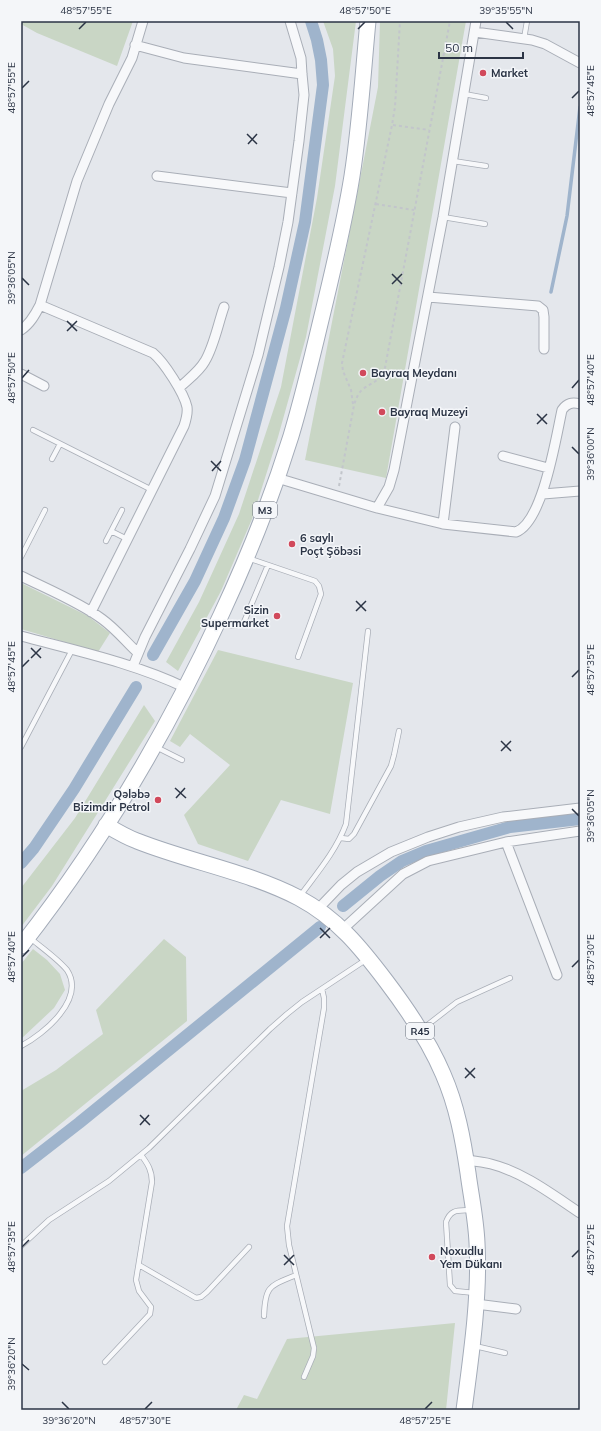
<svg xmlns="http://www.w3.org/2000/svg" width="601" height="1431" viewBox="0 0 601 1431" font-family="Mulish,sans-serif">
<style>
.green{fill:#c9d6c5}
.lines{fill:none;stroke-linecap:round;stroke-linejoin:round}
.stream{stroke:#9fb4cc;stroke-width:3.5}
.canal{stroke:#9fb4cc;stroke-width:12}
.lane-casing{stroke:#a9aeb7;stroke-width:6}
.street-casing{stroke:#a9aeb7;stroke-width:11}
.primary-casing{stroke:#a3abb8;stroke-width:17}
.path{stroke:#c2c5cb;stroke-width:2;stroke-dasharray:3 3;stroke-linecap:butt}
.lane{stroke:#f7f8fa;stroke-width:4.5}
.street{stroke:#f7f8fa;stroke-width:9}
.primary{stroke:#fff;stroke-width:15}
.ticks{fill:none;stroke:#2b3445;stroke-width:1.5}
.poi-dot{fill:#d1495b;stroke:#f4f6f9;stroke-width:1.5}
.labels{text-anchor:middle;stroke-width:3;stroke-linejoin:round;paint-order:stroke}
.shield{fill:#f4f6f9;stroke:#676e7b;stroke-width:1}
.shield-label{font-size:10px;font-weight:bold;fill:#2b3445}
.poi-label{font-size:11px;font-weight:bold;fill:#2b3445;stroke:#f4f6f9;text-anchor:start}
.neatline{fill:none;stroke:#2b3445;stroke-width:1.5}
.ticks-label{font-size:10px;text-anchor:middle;fill:#2b3445}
</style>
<rect width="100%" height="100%" fill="#e4e7ec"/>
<!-- green -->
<path class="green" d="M21 21H133L117 66 37 33 21 24Z
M323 21H356L335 186 306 337 278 437 252 519 221 591 178 671 166 662 199 602 239 514 281 387 317 198 335 76 333 49Z
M380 21H466L386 478 305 460 378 87Z
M21 583 88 616 110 633 98 652 21 629Z
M218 650 353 683 330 814 281 800 248 861 198 844 184 815 230 765 190 734 180 747 170 741Z
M144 705 155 721 52 886 21 927V888L75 818Z
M164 939 186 957 187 1021 21 1156V1091L56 1070 103 1034 96 1010Z
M33 949 47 960 60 974 65 990 54 1008 21 1039V964Z
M455 1323 446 1410H236L244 1395 257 1399 287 1339Z"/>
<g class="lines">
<!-- stream -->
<path class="stream" d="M551 292 567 216 580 107"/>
<!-- canal -->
<path class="canal" d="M153 655 195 581 224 518 245 460 286 308 305 222 323 85 321 60 317 40 311 21
M21 863 34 848 74 789 136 687
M343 906 380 876 402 861 426 851 510 827 580 819
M21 1168 79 1123 320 927"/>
<!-- lane casing -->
<g class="lane-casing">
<path id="lane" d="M524 39 527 21
M464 94 486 98
M453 161 486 166
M443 217 485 224
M33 430 152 490
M52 459 60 444
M111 531 127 539
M106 541 122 510
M21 557 45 510
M248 558 315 581 319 586 321 594 298 657
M219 624C227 625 237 628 244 622L268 565
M21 747 72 650
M156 747 182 760
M341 838 349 839 354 834 391 766 394 755 399 731
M300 896C317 873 336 851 346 824L368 631
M421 1030 457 1002 510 978
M21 1046C44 1034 86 999 67 970 58 959 41 947 30 938
M472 1210C459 1211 451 1208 446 1222L450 1285 455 1291 475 1293
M21 1246 49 1220 109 1181 149 1148 270 1029 287 1014 302 1002 367 959
M139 1265 196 1298 201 1297 207 1292 249 1247
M264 1316C265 1285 270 1286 296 1275
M475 1346 505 1353
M105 1362 150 1314 151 1307 139 1291 136 1280 152 1182C152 1171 148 1164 141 1155
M304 1377 313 1356 314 1348 289 1245 287 1226 324 1008V998L322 989"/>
</g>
<!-- street casing -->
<g class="street-casing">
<path id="street" d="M475 32 532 40 545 44 580 63
M135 45 184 58 302 74
M157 176 292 193
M428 297 538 306 543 310 544 317V349
M40 305 153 353C164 362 184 393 187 407 188 414 186 420 184 426L91 612
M21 330C30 324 35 315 40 305L77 181 109 104 132 58 143 21
M21 374 44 386
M179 388C187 380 199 372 205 361 214 346 218 324 224 307
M503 456 548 468
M277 478 377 508 389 487 394 470 443 217 476 21
M543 494 580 491
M377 508 443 524 516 532C543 522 556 437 562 410 567 403 572 402 580 404
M443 524 455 427
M21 576C47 589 79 602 102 619 116 629 126 642 138 653
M21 636C77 651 134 663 186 688
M133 666 145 637 190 549 215 496 258 355 279 267 288 222 299 141 304 95 302 74 301 58 290 21
M506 842 557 975
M318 909 341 885 357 872 391 852 428 837 459 827 503 817 580 808
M343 929 403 874 428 861 506 842 580 831
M466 1160C474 1161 483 1162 491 1164 523 1172 553 1195 580 1213
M476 1304 516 1309"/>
</g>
<!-- primary casing -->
<g class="primary-casing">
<path id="primary" d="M106 825C116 831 126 837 137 841 190 862 249 872 299 898 338 919 361 948 386 981 408 1010 429 1041 443 1074 457 1106 463 1139 468 1173 471 1196 476 1219 477 1243 480 1296 471 1357 464 1410
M21 946C101 844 167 732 221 615 248 557 272 497 291 436 302 399 311 362 320 324 332 275 344 226 352 176 360 125 363 73 368 21"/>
</g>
<!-- path -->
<path class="path" d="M393 125 429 130
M376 204 414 210
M353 404 351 390 343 371 342 363 392 125 395 107 400 21
M339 486 354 405C356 399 358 393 363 389 371 383 379 381 384 373L450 21"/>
<!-- lane -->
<use href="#lane" class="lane"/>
<!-- street -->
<use href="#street" class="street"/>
<!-- primary -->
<use href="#primary" class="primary"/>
</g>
<!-- ticks -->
<path class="ticks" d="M506 22 513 29M79 29 86 22M358 29 365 22M22 88 29 81M572 98 579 91M247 134 257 144M248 144 257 134M392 274 402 284M22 278 29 285M392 284 402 274M67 321 77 331M67 331 77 321M22 378 29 370M572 388 579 380M537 414 547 424M537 424 547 414M572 447 579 454M211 461 221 471M212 471 221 461M356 601 366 611M356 611 366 601M31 648 41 658M31 658 41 648M22 667 29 660M572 677 579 670M501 741 511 751M501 751 511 741M175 788 186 798M176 798 185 788M572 809 579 816M320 928 330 938M320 938 330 928M22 957 29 950M572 967 579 960M465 1068 475 1078M465 1078 475 1068M140 1115 150 1125M140 1125 149 1115M22 1247 29 1240M284 1255 294 1265M572 1257 579 1250M284 1265 294 1255M22 1364 29 1370M62 1402 69 1409M145 1409 152 1402M425 1409 432 1402"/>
<!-- markers -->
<g class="poi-dot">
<circle cx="483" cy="73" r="4"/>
<circle cx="363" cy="373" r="4"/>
<circle cx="382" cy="412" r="4"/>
<circle cx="292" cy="544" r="4"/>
<circle cx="277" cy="616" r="4"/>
<circle cx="158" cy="800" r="4"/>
<circle cx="432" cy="1257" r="4"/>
</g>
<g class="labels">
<!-- shield labels -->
<g class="shield">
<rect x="253" y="502" width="24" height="16" rx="3"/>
<rect x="406" y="1023" width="28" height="16" rx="3"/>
</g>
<g class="shield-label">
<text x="265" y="514">M3</text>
<text x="420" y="1035">R45</text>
</g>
<!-- poi labels -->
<g class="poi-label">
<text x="491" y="77">Market</text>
<text x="371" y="377">Bayraq Meydanı</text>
<text x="390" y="416">Bayraq Muzeyi</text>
<text x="300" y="542">6 saylı<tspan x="300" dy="13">Poçt Şöbəsi</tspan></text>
<text x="269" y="614" text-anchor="end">Sizin<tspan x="269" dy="13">Supermarket</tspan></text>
<text x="150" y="798" text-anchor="end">Qələbə<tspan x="150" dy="13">Bizimdir Petrol</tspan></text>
<text x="440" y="1255">Noxudlu<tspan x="440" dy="13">Yem Dükanı</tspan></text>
</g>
</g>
<!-- border -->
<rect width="601" height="1431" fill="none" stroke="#f4f6f9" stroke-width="44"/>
<!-- scale -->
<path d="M439 52v6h84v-6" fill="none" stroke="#2b3445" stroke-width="2"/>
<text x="445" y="52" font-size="12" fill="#2b3445" stroke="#f4f6f9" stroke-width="3" paint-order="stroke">50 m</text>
<rect x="22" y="22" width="557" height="1387" class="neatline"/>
<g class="ticks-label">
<text x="86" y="14">48°57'55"E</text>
<text x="365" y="14">48°57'50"E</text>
<text x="506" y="14">39°35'55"N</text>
<text transform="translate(11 88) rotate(-90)" y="4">48°57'55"E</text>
<text transform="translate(590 91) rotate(-90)" y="4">48°57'45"E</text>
<text transform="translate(11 278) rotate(-90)" y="4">39°36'05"N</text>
<text transform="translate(11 378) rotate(-90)" y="4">48°57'50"E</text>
<text transform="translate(590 380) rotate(-90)" y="4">48°57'40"E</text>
<text transform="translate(590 454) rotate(-90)" y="4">39°36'00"N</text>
<text transform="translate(11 667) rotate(-90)" y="4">48°57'45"E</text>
<text transform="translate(590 670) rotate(-90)" y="4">48°57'35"E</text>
<text transform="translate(590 816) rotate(-90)" y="4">39°36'05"N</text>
<text transform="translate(11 957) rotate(-90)" y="4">48°57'40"E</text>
<text transform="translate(590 960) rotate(-90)" y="4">48°57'30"E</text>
<text transform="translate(11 1247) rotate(-90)" y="4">48°57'35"E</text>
<text transform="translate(590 1250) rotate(-90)" y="4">48°57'25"E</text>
<text transform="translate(11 1364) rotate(-90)" y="4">39°36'20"N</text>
<text x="69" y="1424">39°36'20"N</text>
<text x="145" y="1424">48°57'30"E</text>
<text x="425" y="1424">48°57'25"E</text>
</g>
</svg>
